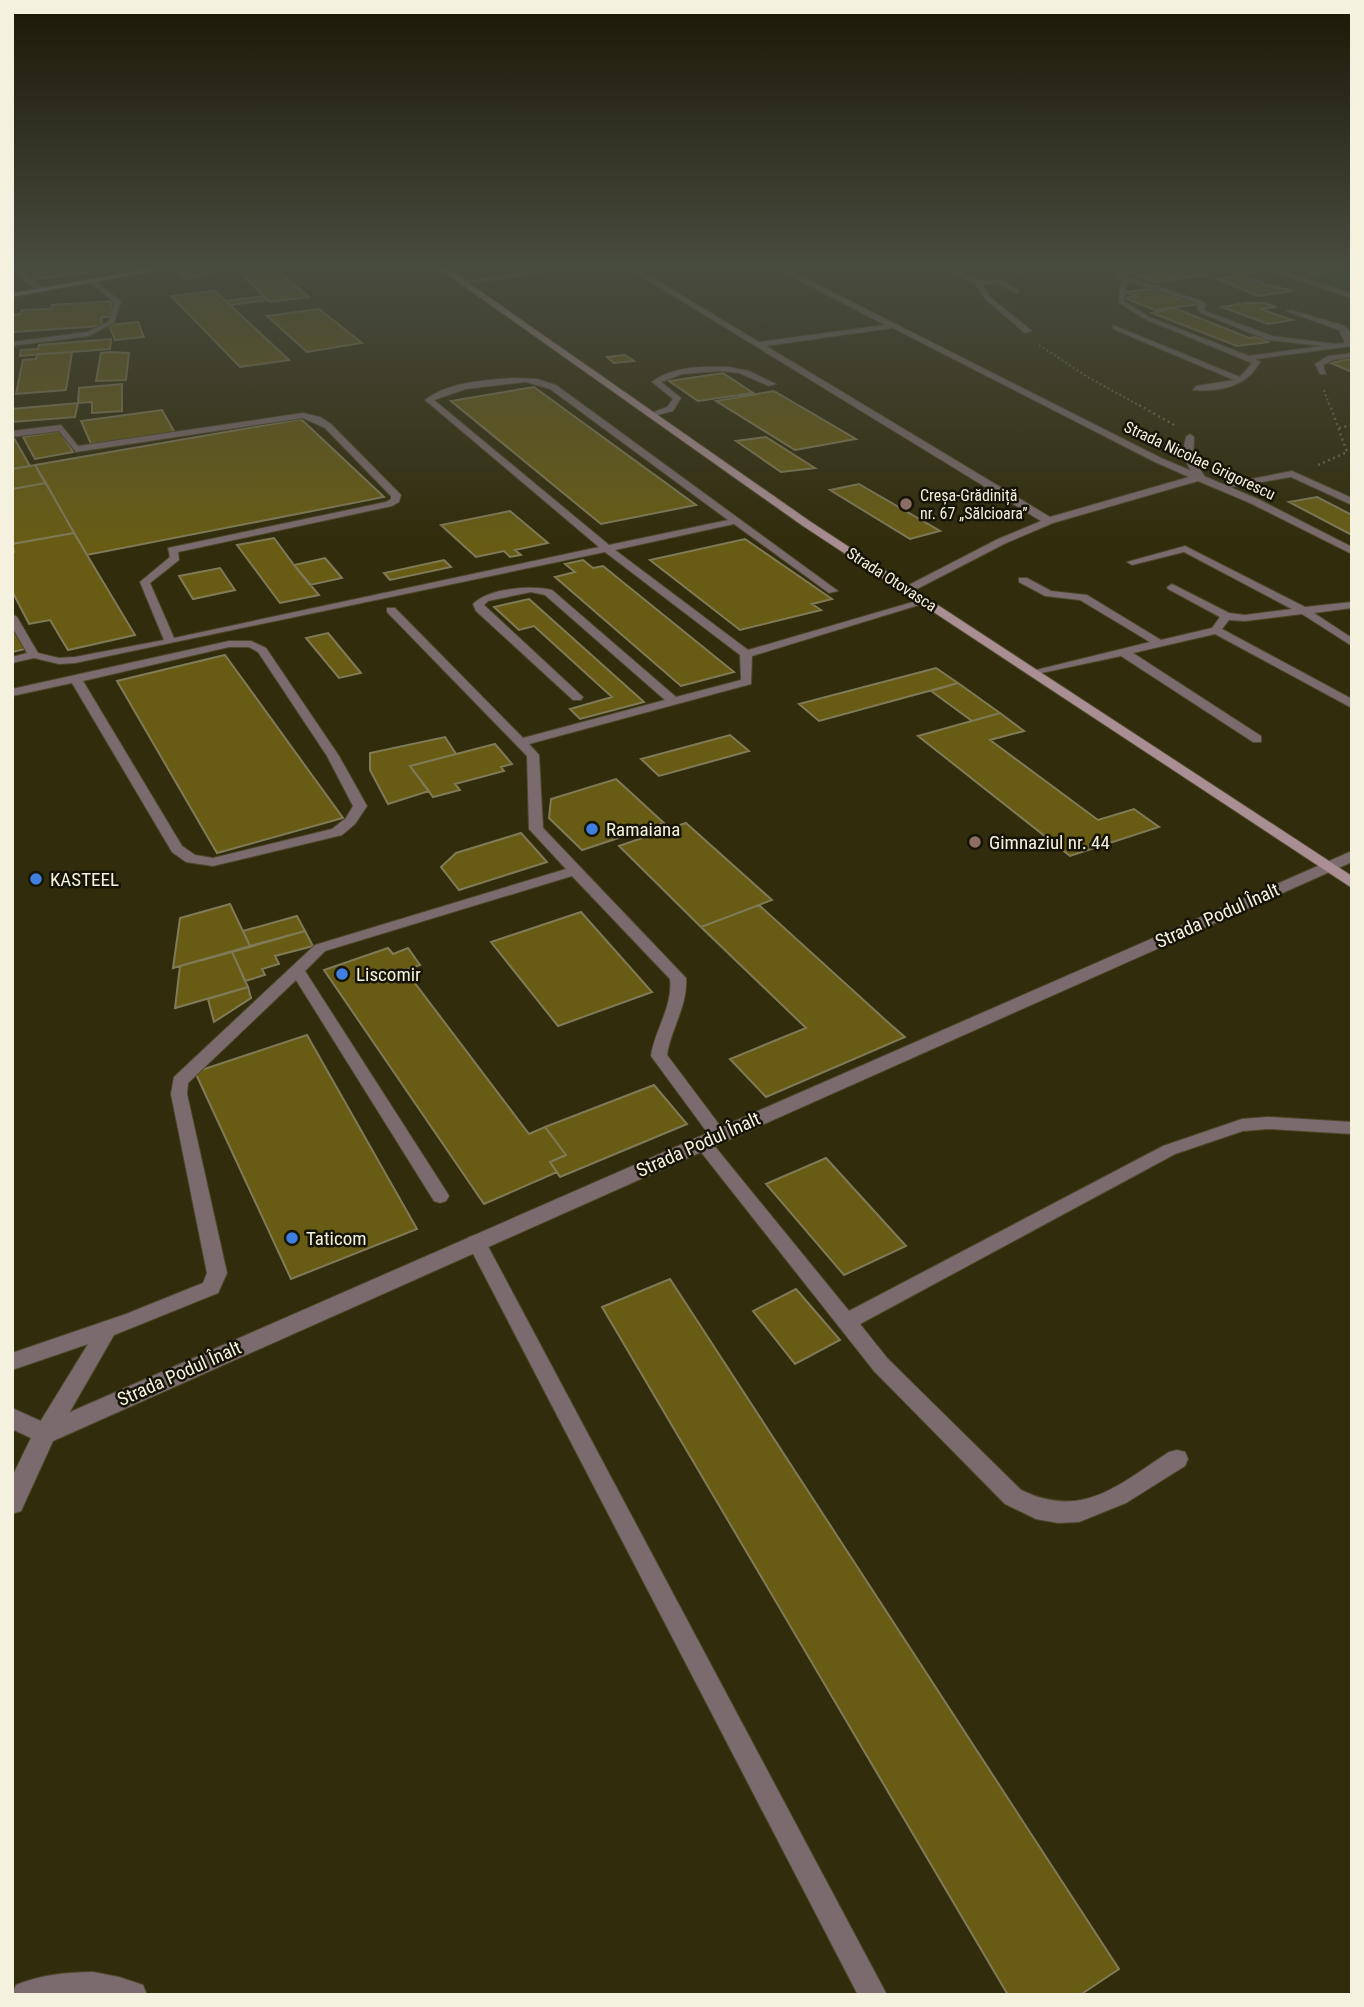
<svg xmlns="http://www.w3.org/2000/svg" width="1364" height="2007" viewBox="0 0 1364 2007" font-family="'Roboto Condensed',sans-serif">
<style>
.green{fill:#084321}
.building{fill:#685c14;stroke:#807a58;stroke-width:2}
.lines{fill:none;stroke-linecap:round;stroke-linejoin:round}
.lane-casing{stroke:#4c4829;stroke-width:2}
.street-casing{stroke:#4c4829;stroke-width:2}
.secondary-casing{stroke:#4c4829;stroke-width:2}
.primary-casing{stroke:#4c4829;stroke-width:2}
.path-far1{stroke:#6d684c;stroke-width:2;stroke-dasharray:2 2.5;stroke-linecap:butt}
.path{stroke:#6d684c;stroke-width:2.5;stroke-dasharray:2 3.5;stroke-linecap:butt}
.lane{fill:#7c6b6e;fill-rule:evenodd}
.street{fill:#7c6b6e;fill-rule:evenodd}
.secondary{fill:#a98e94;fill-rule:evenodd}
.primary{fill:#cca9b1;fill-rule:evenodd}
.education-dot{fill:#8d6e63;stroke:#161407;stroke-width:2.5}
.shop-dot{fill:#3f7fe0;stroke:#161407;stroke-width:2.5}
.labels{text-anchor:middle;stroke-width:5;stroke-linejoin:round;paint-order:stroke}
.far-street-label{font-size:16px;fill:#f4f1de;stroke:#161407}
.far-poi-label{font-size:16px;fill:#f4f1de;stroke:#161407;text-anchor:start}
.poi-label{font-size:19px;fill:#f4f1de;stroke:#161407;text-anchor:start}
.street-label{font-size:19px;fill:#f4f1de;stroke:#161407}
</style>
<rect width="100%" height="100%" fill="#312c0b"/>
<!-- green -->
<path class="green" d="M1352 268V292L1316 276Z"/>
<!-- building -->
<path class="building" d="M26 265H53L57 273 91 266 98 271 36 279Z
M1243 268 1258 271 1241 275 1227 271Z
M276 269 309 297 270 302 240 273Z
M1194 269 1209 275 1154 282 1139 276Z
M201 270 210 274 187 279 177 274Z
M1242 276 1272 286 1294 291 1258 296 1218 279Z
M1150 289 1166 291 1182 297 1174 298 1178 299 1184 298 1199 304 1155 310 1125 298 1136 296 1125 292Z
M215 291 230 305 289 360 240 367 171 296Z
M264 296 269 300 230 305 226 301Z
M112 301 110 317H102L101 326 14 332 12 338V315L20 314 22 310 51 309 52 305Z
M1246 303H1264L1276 307 1261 309 1292 320 1268 324 1222 307Z
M1174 308 1249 338 1256 337 1269 342 1237 346 1152 313Z
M319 309 362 343 307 352 267 316Z
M138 322 144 337 115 340 109 325Z
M111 339 110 349 20 356 21 350 38 349 39 345Z
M72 352 66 390 16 394 23 360 36 359 37 354Z
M110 352 129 353 126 380 96 381 101 353Z
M625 355 634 361 614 363 607 357Z
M1350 359 1352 372 1331 363 1341 361H1339Z
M723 373 753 393 698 401 669 381Z
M122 384V411L92 413V402L78 403 79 388Z
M534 387 696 505 601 524 451 401Z
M774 391 856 439 795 450 716 401Z
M78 403 75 417 12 422V409Z
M162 410 175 433 91 444 81 421Z
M301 419 384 497 87 555 35 465Z
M60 431 73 452 35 459 23 437Z
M766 437 815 468 781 472 736 441Z
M14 438 30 466 12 469V439Z
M35 465 46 483 12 489V469Z
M46 483 74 533 12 544V489Z
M859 484 940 531 910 539 830 490Z
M1317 497 1352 515V535L1289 502Z
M510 511 548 543 515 550 521 555 510 557 504 551 476 557 441 525Z
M74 533 87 555 135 635 68 650 50 620 29 624 12 591V553L14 552 12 544Z
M274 538 294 565 319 595 280 603 237 545Z
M745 539 832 599 812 604 821 610 740 630 650 560Z
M325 558 342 578 310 585 294 565Z
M444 560 451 567 390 580 384 573Z
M583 560 593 568 603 566 734 672 681 686 555 577 575 572 565 564Z
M220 568 235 590 193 599 179 576Z
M529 599 644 702 580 719 570 709 612 697 534 626 519 630 494 607Z
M12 626 30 648 12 652Z
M328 633 361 673 339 678 306 638Z
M225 655 343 818 217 853 117 681Z
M936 668 958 683 819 721 799 704Z
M958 683 1000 713 972 721 931 691Z
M1000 713 1024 731 990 740 1098 820 1134 809 1159 827 1070 856 918 736Z
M730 735 749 751 659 776 641 759Z
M445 737 456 754 410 766 429 791 388 804 370 770V753Z
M495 744 512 764 501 767 504 771 455 784 460 790 433 797 410 766Z
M616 779 664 823 582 850 549 818 551 799Z
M686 823 772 900 701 927 619 846Z
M521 833 547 862 459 890 441 867 456 853Z
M230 904 250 946 173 968 180 918Z
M759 905 891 1025 905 1037 766 1097 730 1059 806 1028 701 927Z
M581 912 652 992 558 1026 491 942Z
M297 916 305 931 250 946 243 931Z
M305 931 313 946 275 956 279 964 262 969 265 975 245 981 232 952Z
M388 948 393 954 408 948 420 965 405 970 529 1134 545 1127 566 1155 550 1162 557 1172 484 1204 324 970Z
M232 952 248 987 175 1008 180 966Z
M248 987 251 998 214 1022 208 999Z
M307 1035 417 1229 291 1279 195 1072Z
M654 1085 687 1124 560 1177 550 1162 566 1155 545 1127Z
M826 1158 906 1246 844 1275 766 1184Z
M670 1279 1119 1969 1080 1995H1008L602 1307Z
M796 1289 840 1340 795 1364 753 1311Z"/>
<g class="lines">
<!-- lane casing -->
<g class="lane-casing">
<path id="lane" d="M15 265H21L27 276 44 289V291C30 290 21 277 15 265Z
M932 265H940L980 281 1000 280 1019 290 1017 293 997 283 983 285 990 297 1032 331 1025 333 985 299 975 283Z
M1038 265H1049L1019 273 1016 271Z
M1161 265H1172L1126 276 1202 301 1206 304 1204 309 1205 311 1272 336 1336 344 1345 343 1339 330 1286 311 1291 310 1345 326 1350 331 1352 346 1256 359 1260 362C1247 387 1219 392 1193 390L1196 386 1234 380 1113 329V325L1240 377 1252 363 1145 319 1119 303 1120 283 1124 280 1116 277V275ZM1131 282 1198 303 1197 309 1201 313 1268 340 1322 346 1249 356 1149 317 1124 301 1126 284Z
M1344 265 1352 267 1295 280 1292 278Z
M93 280 121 301 114 323 89 336 12 346V342L87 332 109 321 114 302 91 283Z
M1352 353V357L1333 360 1323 365 1326 374H1320L1315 364 1328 356Z
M729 367 749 371 776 384 769 386 739 373 719 371 683 374 661 382 681 398 673 411 650 417 646 415 667 407 673 399 652 382C671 366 705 366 729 367Z
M513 378 537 379 556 385 838 591 829 593 734 524 615 550 748 650 923 599 932 601 752 656 751 684 529 744 539 755 543 828 686 978C688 1006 671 1028 667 1055L727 1135 724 1139H712L651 1056C655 1029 673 1007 670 979L572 876 325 951 305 971 446 1191 449 1196 446 1201 440 1203 434 1201 296 980 188 1083 187 1094 227 1273 218 1293 114 1335 53 1441 45 1443 37 1441 34 1434 37 1427 88 1344 12 1370V1353L126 1314 203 1283 207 1273 171 1094 174 1077 315 945 566 869 529 829 527 756 387 612V608H395L523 738 665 700 545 595 531 592 488 601 484 605 583 697 581 700H573L476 611 473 604C488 588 531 585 552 590L676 697 741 680 740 655 605 552 75 663 59 664 34 658 12 663V657L27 653 12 627V614L17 617 38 653 59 658 75 657 164 640 140 582 170 557 168 548 386 502 391 499V496L325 428 303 418 76 452 59 431 12 437V431L61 425 78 446 303 413 320 417 331 424 401 495 399 502 392 506 178 552 179 560 150 583 174 638 599 547 425 400C448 382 485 380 513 378ZM526 382 550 389 728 520 609 545 434 400 466 389Z
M1190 434 1194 437 1193 458 1205 477 1203 479H1197C1186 465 1181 455 1186 437Z
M1292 471 1352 498V505L1291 477 1220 489 1215 486Z
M1185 546 1305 607 1352 602V608L1314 613 1352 638V646L1302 614 1245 621 1229 620 1222 629 1352 699V708L1215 634 1133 653 1261 736V742H1253L1121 656 1032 675V671L1150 642 1080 600 1045 596 1019 582V578H1027L1051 591 1087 595 1161 640 1212 628 1220 617 1168 589 1167 587 1172 584 1229 613 1245 615 1292 609 1184 552 1132 565 1127 562Z
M229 641H251L266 648 339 756 367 806 355 824 342 835 213 866 186 862 172 852 72 683 12 696V689ZM229 647H249L258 652 327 756 353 806 346 818 332 829 213 858 195 855 182 846 83 681Z
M1268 1117 1352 1122V1134L1268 1129 1243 1131 1175 1154 860 1324 888 1359 1021 1490C1083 1520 1118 1485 1169 1452L1177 1450 1185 1452 1188 1459 1185 1466 1126 1503 1079 1522 1058 1523 1036 1519 1005 1504 874 1371 693 1142 696 1138H708L849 1311 1163 1146 1242 1119Z
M476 1235 483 1237 887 1995H858L467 1242 469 1237Z
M93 1972 119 1977 143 1985 147 1995H12L16 1985C40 1975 67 1972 93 1972Z"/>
</g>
<!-- street casing -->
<g class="street-casing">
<path id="street" d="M575 265H594L463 284 459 282Z
M623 265H632L759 342 885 325 770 265H779L1161 458 1258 499 1352 547V554L1250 503 1198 481 1053 523 1006 543 913 591H905V587L998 539 1041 521ZM893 328 1155 462 1189 477 1050 517 766 346Z
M1251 265H1262L1352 294V298Z
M1352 851V862L53 1441 21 1511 12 1514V1477L31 1438 12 1429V1408L45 1423Z"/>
</g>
<!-- secondary casing -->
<g class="secondary-casing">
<path id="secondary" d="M434 265H443L811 522 1352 876V888L803 526Z"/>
</g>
<!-- primary casing -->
<g class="primary-casing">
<path id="primary" d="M171 265H187L12 297V293Z"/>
</g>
<!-- path-far1 -->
<path class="path-far1" d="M1186 267 1200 271 1236 266
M1039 345 1086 376 1142 407
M1324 390 1330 407"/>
<!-- path -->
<path class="path" d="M1139 405 1176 426
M1339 428 1352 425
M1318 465 1347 452 1330 405"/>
<!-- lane -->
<use href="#lane" class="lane"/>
<!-- street -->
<use href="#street" class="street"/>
<!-- secondary -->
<use href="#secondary" class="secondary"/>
<!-- primary -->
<use href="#primary" class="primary"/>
</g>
<!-- sky -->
<linearGradient id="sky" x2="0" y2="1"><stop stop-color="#1b1806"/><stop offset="0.49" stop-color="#484b3f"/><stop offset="1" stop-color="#484b3f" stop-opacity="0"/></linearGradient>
<rect width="1364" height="546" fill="url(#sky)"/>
<!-- markers -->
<g class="education-dot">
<circle cx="906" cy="504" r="7"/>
<circle cx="975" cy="842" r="7"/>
</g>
<g class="shop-dot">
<circle cx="592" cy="829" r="7"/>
<circle cx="36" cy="879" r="7"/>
<circle cx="342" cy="974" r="7"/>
<circle cx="292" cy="1238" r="7"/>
</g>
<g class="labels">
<!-- far-street labels -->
<g class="far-street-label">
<text transform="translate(1200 460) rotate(25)" y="6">Strada Nicolae Grigorescu</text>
<text transform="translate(892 579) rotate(33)" y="6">Strada Otovasca</text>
</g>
<!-- far-poi labels -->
<g class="far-poi-label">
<text x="920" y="501">Creșa-Grădiniță<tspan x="920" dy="18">nr. 67 „Sălcioara”</tspan></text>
</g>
<!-- poi labels -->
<g class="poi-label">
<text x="606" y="836">Ramaiana</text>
<text x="989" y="849">Gimnaziul nr. 44</text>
<text x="50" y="886">KASTEEL</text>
<text x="356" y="981">Liscomir</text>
<text x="306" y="1245">Taticom</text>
</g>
<!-- street labels -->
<g class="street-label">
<text transform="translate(1217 915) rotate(-24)" y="7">Strada Podul Înalt</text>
<text transform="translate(698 1144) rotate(-24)" y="7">Strada Podul Înalt</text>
<text transform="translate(179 1373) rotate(-24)" y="7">Strada Podul Înalt</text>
</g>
</g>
<!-- border -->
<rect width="1364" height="2007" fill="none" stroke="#f4f1de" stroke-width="28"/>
</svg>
